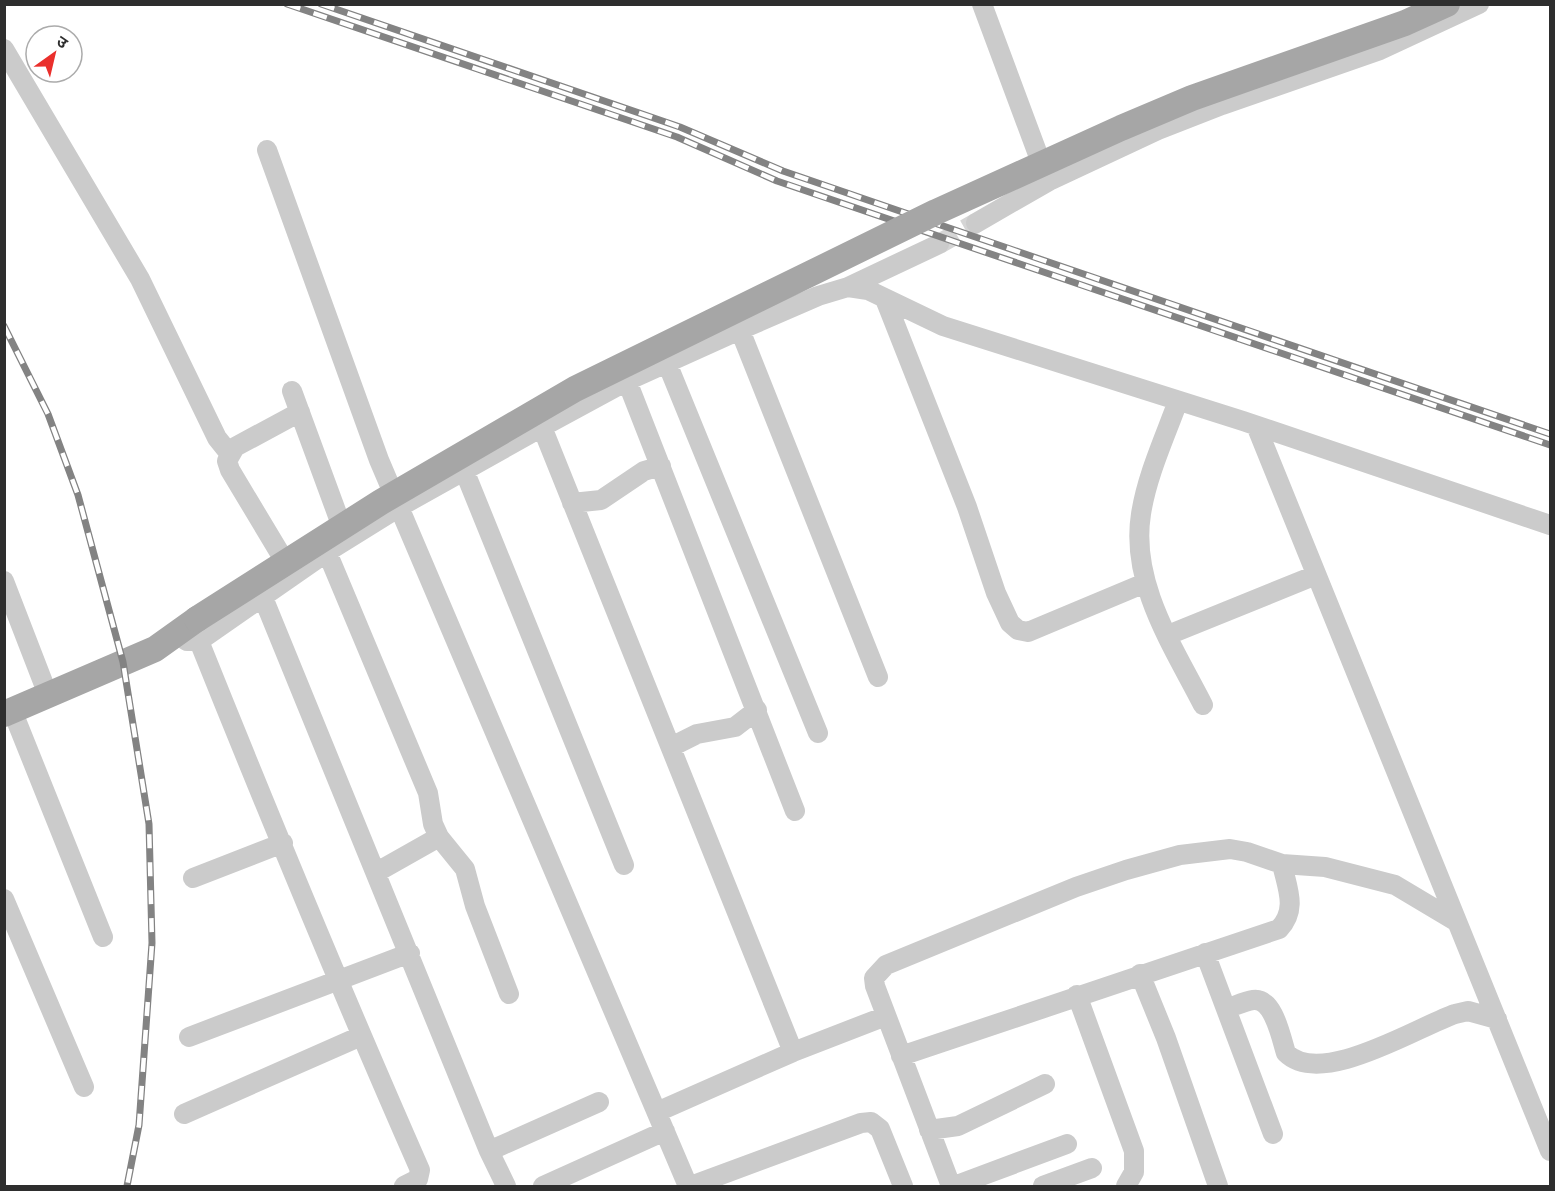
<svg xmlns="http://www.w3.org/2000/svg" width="1555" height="1191" viewBox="0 0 1555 1191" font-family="'Nunito Sans','Noto Sans Devanagari',sans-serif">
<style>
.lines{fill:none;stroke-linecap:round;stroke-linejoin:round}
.minor-tunnel{stroke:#d5d5d5;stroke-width:20;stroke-dasharray:20 10;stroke-linecap:butt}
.minor{stroke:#cbcbcb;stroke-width:20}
.major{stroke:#a6a6a6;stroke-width:26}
.rail-casing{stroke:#838383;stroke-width:7}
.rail{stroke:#fff;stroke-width:4.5;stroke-dasharray:14;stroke-linecap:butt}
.major-bridge{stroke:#a6a6a6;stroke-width:26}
</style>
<rect width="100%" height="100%" fill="#fff"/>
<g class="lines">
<!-- minor-tunnel -->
<path class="minor-tunnel" d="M939 244 976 223"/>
<!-- minor -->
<path class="minor" d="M982 4 1046 176
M4 49 140 279 217 438 229 453
M267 150 379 460 688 1186
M976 223 1049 181 1158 130 1222 105 1380 50 1479 4
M848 287 939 244
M885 299 967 507 996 593 1010 623 1018 630 1028 632 1145 583
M740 330 878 677
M667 363 818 733
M627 381 795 811
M292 391 346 538
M1178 401C1165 437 1147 475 1141 514 1130 583 1173 646 1203 705
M542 427 793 1052
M1257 428 1550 1151
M464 470 624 865
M572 503 601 500 644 471 661 466
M327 552 428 793 433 824 439 837 465 869 475 906 509 994
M293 575 230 470 227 461 235 447 300 412
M4 581 48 695
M262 595 489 1151 506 1186
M176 634 187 641H199L327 552 401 506 542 427 627 381 740 330 818 296 848 287 868 290 943 326 1243 421 1550 525
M1168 635 1316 575
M199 641C270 818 343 995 420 1170L418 1179 404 1186
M12 710 103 937
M671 747 697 734 735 727 757 710
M377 872 439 837
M193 878 283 843
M4 899 84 1087
M1205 953 1273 1134
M1140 974 1166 1038 1218 1186
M1077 995 1134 1151V1172L1126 1186
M1226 1009C1235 1006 1245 1001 1253 1000 1274 997 1281 1038 1286 1053 1321 1088 1417 1027 1455 1014L1468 1011 1497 1019
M189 1037 410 953
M901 1056 1279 929C1298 909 1287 888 1282 864
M657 1112 793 1052 886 1016
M184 1114 361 1036
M929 1130 958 1126 1045 1084
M489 1151 599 1102
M543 1186 665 1131
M691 1186 861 1123 871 1122 880 1129 903 1186
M951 1186 875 986 874 978 886 965 1076 887 1126 870 1180 855 1230 849 1247 852 1282 864 1325 867 1395 885 1457 922
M954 1186 1067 1144
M1043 1186 1092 1168"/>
<!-- major -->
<path class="major" d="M4 714 155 649 197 619"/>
<!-- rail casing -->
<g class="rail-casing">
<path id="rail" d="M287 4 677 137 777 181 1550 445
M321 4 680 127 783 171 1550 434
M4 326 48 414 78 495 123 662 149 824 152 943 139 1125 127 1186"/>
</g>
<!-- rail -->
<use href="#rail" class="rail"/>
<!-- major-bridge -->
<path class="major-bridge" d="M197 619 381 502 575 389 936 212 1121 128 1192 98 1405 23 1447 4"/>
</g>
<!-- border -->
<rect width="1555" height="1191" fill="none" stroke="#2e2e2e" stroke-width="12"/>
<!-- north arrow -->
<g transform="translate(54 54) rotate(34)"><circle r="28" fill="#ffffff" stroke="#ababab" stroke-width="1.5"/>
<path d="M0-4.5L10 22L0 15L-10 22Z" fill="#ea2f2c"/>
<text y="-9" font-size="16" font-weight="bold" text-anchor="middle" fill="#2e2e2e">उ</text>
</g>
</svg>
